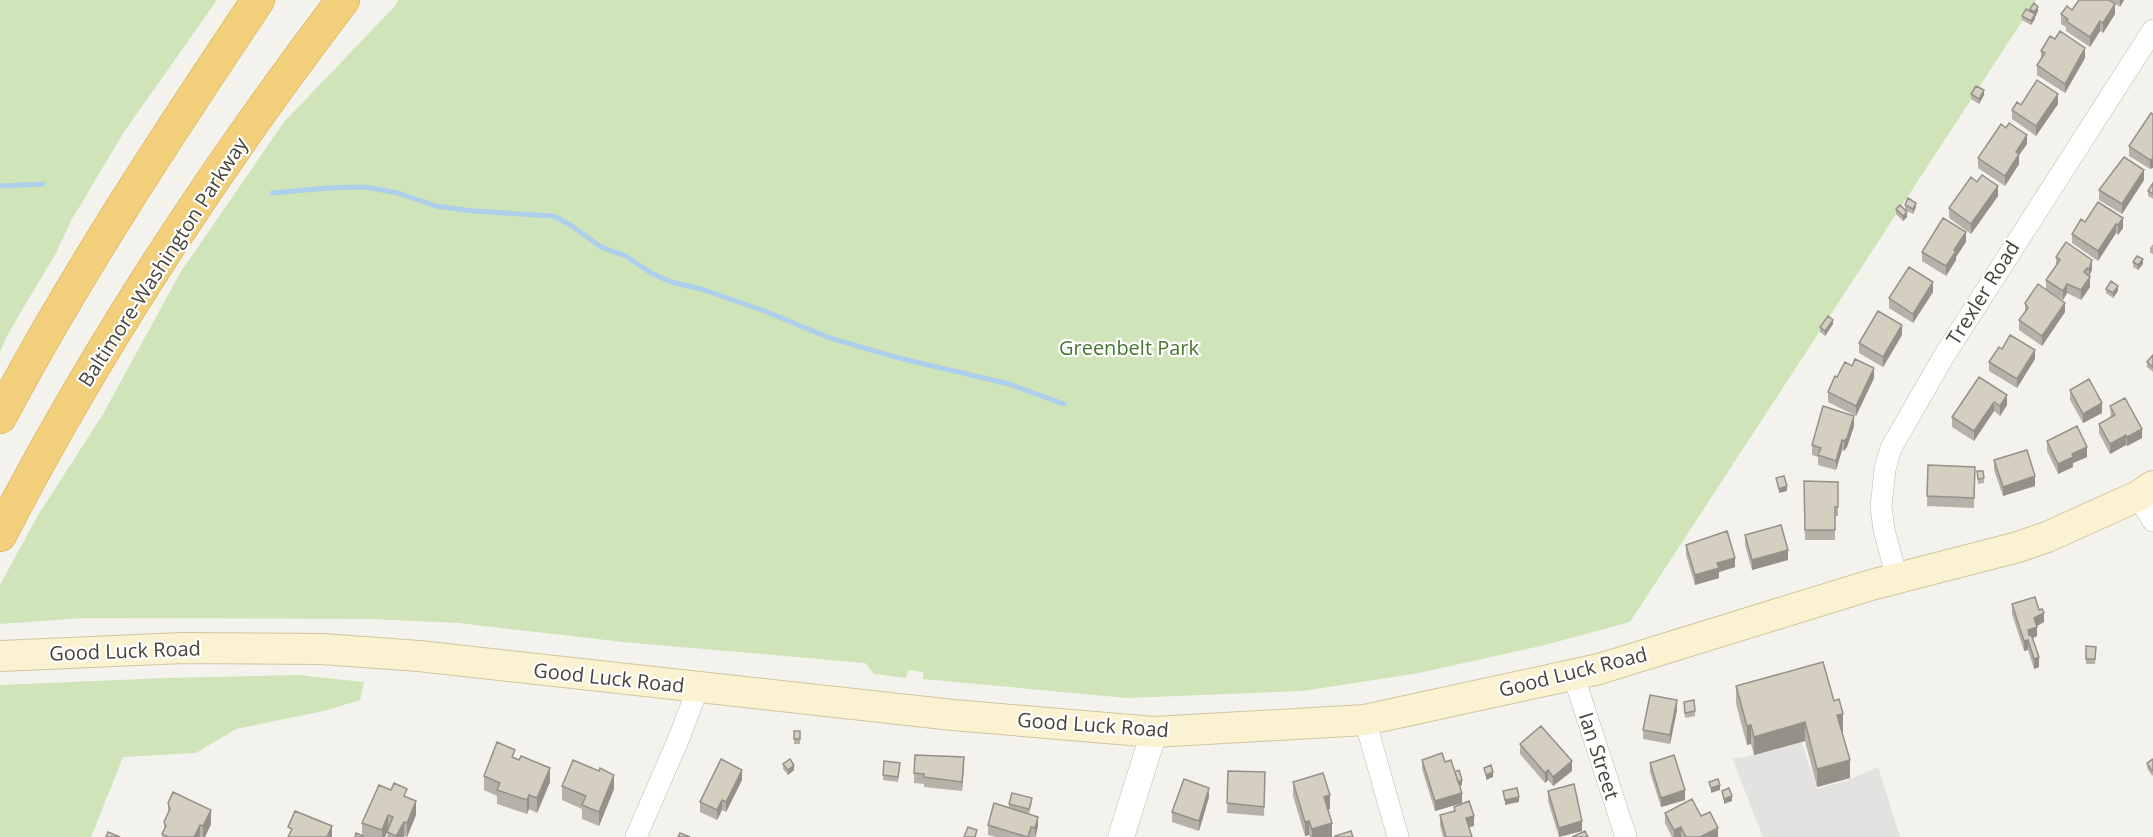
<svg xmlns="http://www.w3.org/2000/svg" width="2153" height="837" viewBox="0 0 2153 837" font-family="'Open Sans',sans-serif">
<style>
.green{fill:#cfe5b9}
.parking{fill:#e4e2e0}
.lines{fill:none;stroke-linecap:round;stroke-linejoin:round}
.stream{stroke:#aecfeb;stroke-width:5}
.minor-casing{stroke:#bfbaaf;stroke-width:22}
.tertiary-casing{stroke:#bfbaaf;stroke-width:27}
.secondary-casing{stroke:#d0c69f;stroke-width:32}
.motorway-casing{stroke:#d1a64a;stroke-width:34}
.minor{stroke:#fff;stroke-width:21}
.tertiary{stroke:#fff;stroke-width:26}
.secondary{stroke:#faf2d0;stroke-width:30}
.motorway{stroke:#f2cf7a;stroke-width:33}
.wall{fill:#b7b2a7}
.shaded-wall{fill:#959188}
.building{fill:#d5cfc2;stroke:#959188;stroke-width:1.5}
.labels{text-anchor:middle;stroke-width:4.5;stroke-linejoin:round;paint-order:stroke}
.street-label{font-size:20px;fill:#48433a;stroke:#fff}
.park-label{font-size:20px;fill:#487631;stroke:#fff}
</style>
<rect width="100%" height="100%" fill="#f4f2ec"/>
<!-- green -->
<path class="green" d="M0 0H217L124 132 71 221 56 253 8 334 0 352Z
M398 0H2036L1630 622 1545 645 1419 673 1303 691 1127 698 923 679V672L908 670 906 678 874 674 865 663 623 642 458 623 370 619 85 618 0 624V585L37 517 103 414 180 273 284 122 395 6Z
M299 675 364 682 360 700 324 711 236 729 196 753 123 757 91 837H0V685L165 678Z"/>
<!-- parking -->
<path class="parking" d="M1801 740 1817 789 1848 780 1878 767 1900 837H1763L1732 758 1745 757Z"/>
<g class="lines">
<!-- stream -->
<path class="stream" d="M0 186 43 184
M272 193 328 188 365 187 398 193 436 206 473 211 553 216 569 224 601 247 626 256 651 273 671 282 701 289 762 310 830 338 899 358 1009 384 1064 404"/>
<!-- minor casing -->
<g class="minor-casing">
<path id="minor" d="M2138 496 2153 521
M1897 578 1884 530 1881 507 1885 469 1891 448 1944 356 2153 30
M1573 674 1626 837
M1365 720 1398 837
M636 837 679 738 698 688"/>
</g>
<!-- tertiary casing -->
<g class="tertiary-casing">
<path id="tertiary" d="M1121 837 1154 732"/>
</g>
<!-- secondary casing -->
<g class="secondary-casing">
<path id="secondary" d="M0 656 183 648 322 649 419 656 953 715 1154 732 1365 720 1599 669 1871 585 2018 547 2047 537 2138 496 2153 486"/>
</g>
<!-- motorway casing -->
<g class="motorway-casing">
<path id="motorway" d="M0 417C77 272 167 136 258 0
M0 535C97 347 215 168 343 0"/>
</g>
<!-- minor -->
<use href="#minor" class="minor"/>
<!-- tertiary -->
<use href="#tertiary" class="tertiary"/>
<!-- secondary -->
<use href="#secondary" class="secondary"/>
<!-- motorway -->
<use href="#motorway" class="motorway"/>
</g>
<!-- wall -->
<path class="wall" d="M2110 0H2124L2120 7Z
M2030 9 2038 11 2035 17V19L2031 25 2022 20V16L2030 11Z
M2072 10 2115 14 2103 33 2100 31 2090 47 2066 31V27L2061 24V14Z
M2041 51 2085 58 2065 93 2037 75V65L2041 60Z
M1971 94 1984 95 1979 104 1971 99Z
M2058 104 2036 136 2012 119V110L2021 105Z
M2153 114 2150 169 2129 156V146Z
M2027 144 2019 155V164L2005 186 1978 168V158Z
M2144 180 2122 214 2099 200V190Z
M2153 183V199L2148 196V191Z
M1998 196 1971 234 1949 218V208Z
M2098 202 2123 228 2118 235 2116 233 2098 261 2072 243V234L2085 222Z
M1905 205 1916 207 1913 214 1905 210 1907 217 1903 221 1896 214V209H1905Z
M1966 242 1956 257V260L1946 276 1922 261V252Z
M2153 244V254L2150 253V248Z
M2056 257 2092 269 2089 276 2090 287 2081 300 2067 293 2063 300 2046 290V280L2056 266Z
M2133 262 2143 264 2138 270 2133 267Z
M2106 289 2118 291 2113 298 2106 293Z
M1933 292 1913 323 1889 308V298Z
M2025 303 2065 312 2042 346 2019 330V320L2025 311Z
M1833 324 1825 336 1820 332V327Z
M1902 335 1883 367 1859 353V343Z
M2153 355V372L2147 367V362Z
M2035 359 2017 388 1989 371V362Z
M1837 377 1874 378 1856 416 1828 402V392Z
M1979 377 2007 405 2000 416 1994 411 1974 441 1952 427V417Z
M2070 390 2102 413 2083 423 2070 400Z
M2110 406 2142 438 2127 446 2126 445 2110 454 2099 433V424L2111 418Z
M1854 426 1847 447 1844 451 1842 450 1836 470 1818 465V457L1812 455V445Z
M2047 441 2087 457 2073 463V467L2058 474 2047 451Z
M1994 460 2035 486 2003 496 1994 470Z
M1928 465 1975 467 1974 508 1927 506Z
M1977 471 1984 478V483L1978 484Z
M1804 481 1838 482V516H1835V540H1805Z
M1745 535 1788 560 1752 570 1745 545Z
M1686 545 1735 567 1719 572V578L1695 585 1686 555Z
M2012 604 2044 622 2037 626V636L2033 638 2039 667 2034 669 2028 650 2024 651 2012 614Z
M2086 646 2096 647 2095 664H2086Z
M1736 686 1843 732 1842 733 1850 778 1817 787 1805 741 1754 755 1751 744 1747 745 1736 704Z
M1684 702 1695 711V716L1685 718Z
M1677 710 1670 744 1643 739V730Z
M794 731H800V744H794Z
M1520 744 1572 771 1553 786 1548 780 1545 783 1520 754Z
M515 759 550 782 537 813 529 809 527 814 497 804V796L484 790V776Z
M2153 759V775L2152 776 2147 768V763Z
M1422 760 1445 762 1455 772 1462 785 1459 786 1462 803 1435 811 1422 769Z
M1650 763 1685 800 1661 807 1650 772Z
M783 764 794 770 788 775 783 769Z
M964 767 962 791 924 787V784L914 783V773Z
M900 768 898 782 883 780V775Z
M1228 771 1265 772 1264 816 1227 813Z
M742 780 726 812 722 810 717 820 700 812V802Z
M1293 782 1330 809 1328 810 1332 837H1310L1309 835 1305 836 1293 796Z
M562 786 614 789 599 826 582 819V809L562 800Z
M1548 791 1582 831 1559 837 1548 801Z
M1209 797 1199 831 1172 822V812Z
M407 798 416 815 407 837 404 836V837H387L388 830 385 837H355L362 835V823Z
M168 803 211 824 205 837H162L164 831V822L168 813Z
M1032 803 1029 814 1038 826 1036 837H996L988 835V825L1009 807V804Z
M1454 807 1474 826 1469 827 1472 837H1443L1440 825V815L1454 811Z
M1665 813 1701 816 1718 837H1672L1665 823Z"/>
<!-- shaded-wall -->
<path class="shaded-wall" d="M2120 0H2124L2120 7Z
M2115 4V14L2103 33V23Z
M2038 7V11L2035 17V19L2031 25V21L2034 15V12Z
M2100 21V31L2090 47V37Z
M2085 48V58L2065 93V84Z
M1984 90V95L1979 104V99Z
M2058 94V104L2036 136V126Z
M2027 135V144L2019 155V164L2005 186V176L2016 152Z
M2153 159V168L2150 169V160Z
M2144 170V180L2122 214V204Z
M1998 186V196L1971 234V224Z
M1916 203V207L1913 214V209Z
M1907 212V217L1903 221V216Z
M2123 218V228L2118 235V225Z
M2116 224V233L2098 261V251Z
M1966 232V242L1956 257V260L1946 276V266L1954 250Z
M2143 259V264L2138 270V265Z
M2092 260V269L2089 278V269Z
M2090 277V287L2081 300V290Z
M1933 282V292L1913 323V314Z
M2067 284V293L2063 300V291Z
M2118 286V291L2113 298V293Z
M2065 303V312L2042 346V336Z
M1833 320V324L1825 336V331Z
M1902 325V335L1883 367V357Z
M2035 350V359L2017 388V379Z
M1874 368V378L1856 416V406Z
M2007 395V405L2000 416V406Z
M1994 402V411L1974 441V431Z
M2102 403V413L2083 423V414Z
M1854 416V426L1847 447 1844 451V441Z
M2142 429V438L2127 446V437Z
M2126 435V445L2110 454V444Z
M1842 440V450L1836 470V461Z
M2087 447V457L2073 463V467L2058 474V464L2072 454Z
M2035 476V486L2003 496V487Z
M1787 486V491L1779 493V489Z
M1788 550V560L1752 570V560Z
M1735 558V567L1719 572V578L1695 585V575L1717 563Z
M2044 613V622L2035 627H2037V636L2028 640V630L2034 618Z
M2028 640V650L2024 651V641Z
M2039 657V667L2034 669V659Z
M1677 700V710L1670 744V735Z
M1843 714V732L1837 734V715Z
M1805 722V741L1754 755V737Z
M1751 725V744L1747 745V726Z
M964 757V767L962 791V782Z
M1850 760V778L1817 787V769Z
M1572 761V771L1553 786V777Z
M794 765V770L788 775V770Z
M550 768V782L537 813V798Z
M742 770V780L726 812V802Z
M1548 770V780L1545 783V773Z
M1493 772V777L1486 780V775Z
M614 775V789L599 826V812Z
M1462 780V785L1457 787V782Z
M1720 785V790L1711 793V788Z
M1209 788V797L1199 831V821Z
M1685 790V800L1661 807V798Z
M1462 793V803L1435 811V801Z
M529 795V809L527 814V800Z
M1330 795V809L1324 811V797Z
M1732 796V801L1724 804V799Z
M1519 797V802L1505 805V800Z
M722 800V810L717 820V810Z
M416 801V815L407 837V823Z
M211 810V824L205 837H203V826Z
M388 815V830L385 837H382V830Z
M1474 816V826L1466 828V818Z
M1038 817V826L1035 837V828Z
M1309 821V835L1305 836V822Z
M1582 821V831L1559 837V828Z
M404 822V837H396Z
M1332 823V837H1312V829Z
M200 825V837H194Z
M332 826V837H327Z
M1681 827V837H1674V830Z
M1718 828V837H1700Z"/>
<!-- building -->
<path class="building" d="M2079 0H2109L2115 4 2103 23 2100 21 2090 37 2066 21 2068 19 2061 14 2067 6 2072 10Z
M2034 3 2038 7 2034 12 2030 9Z
M2026 9 2035 14 2031 21 2022 16Z
M2060 31 2085 48 2065 84 2037 65 2045 53 2041 51 2050 36 2055 39Z
M2037 80 2058 94 2036 126 2012 110 2017 102 2021 105Z
M1976 86 1984 90 1979 99 1971 94Z
M2151 113 2153 114V159L2150 160 2129 146Z
M2009 123 2027 135 2016 152 2019 154 2005 176 1978 158 2001 124 2006 128Z
M2124 157 2144 170 2122 204 2099 190Z
M1982 175 1998 186 1971 224 1949 208 1971 177 1977 182Z
M2153 183V194L2148 191Z
M1908 198 1916 203 1913 209 1905 205Z
M2098 202 2123 218 2118 225 2116 224 2098 251 2072 234 2081 219 2085 222Z
M1900 205 1907 212 1903 216 1896 209Z
M1943 218 1966 232 1954 250 1956 251 1946 266 1922 252Z
M2066 242 2092 260 2089 269 2087 268 2084 272 2090 277 2081 290 2067 284 2063 291 2046 280 2060 260 2056 257Z
M2137 256 2143 259 2138 265 2133 262Z
M1909 267 1933 282 1913 314 1889 298Z
M2111 281 2118 286 2113 293 2106 289Z
M2038 284 2065 303 2042 336 2019 320 2028 308 2025 303Z
M1878 311 1902 325 1883 357 1859 343Z
M1828 316 1833 320 1825 331 1820 327Z
M2010 335 2035 350 2017 379 1989 362 1999 347 2002 349Z
M2153 355V367L2147 362Z
M1855 359 1874 368 1856 406 1828 392 1835 376 1837 377 1845 362 1852 366Z
M1979 377 2007 395 2000 406 1994 402 1974 431 1952 417Z
M2089 379 2102 403 2083 414 2070 390Z
M2125 398 2142 429 2127 437 2126 435 2110 444 2099 424 2115 415 2110 406Z
M1823 406 1854 416 1847 438 1844 441 1842 440 1836 461 1818 455 1821 448 1812 445Z
M2077 426 2087 447 2072 454 2073 457 2058 464 2047 441Z
M2027 450 2035 476 2003 487 1994 460Z
M1928 465 1975 467 1974 498 1927 496Z
M1977 471H1983L1984 478 1978 479Z
M1784 476 1787 486 1779 489 1776 478Z
M1804 481 1838 482V507H1835V530H1805Z
M1781 525 1788 550 1752 560 1745 535Z
M1727 531 1735 558 1717 563 1719 568 1695 575 1686 545Z
M2035 597 2039 610 2042 609 2044 613 2034 618 2037 627 2028 630 2029 635 2031 634 2039 657 2034 659 2028 640 2024 641 2012 604Z
M2086 646 2096 647 2095 659H2086Z
M1823 662 1834 701 1839 699 1843 714 1837 715 1850 760 1817 769 1805 722 1754 737 1751 725 1747 726 1736 686Z
M1650 695 1677 700 1670 735 1643 730Z
M1694 700 1695 711 1685 713 1684 702Z
M1541 726 1572 761 1553 777 1548 770 1545 773 1520 744Z
M794 731H800V739H794Z
M497 742 515 750 512 757 519 760 521 756 550 768 537 798 529 795 527 800 497 790 500 783 484 776Z
M1442 753 1445 762 1451 760 1462 793 1435 801 1422 760Z
M915 755 964 757 962 782 924 777V774L914 773Z
M1674 755 1685 790 1661 798 1650 763Z
M721 759 742 770 726 802 722 800 717 810 700 802Z
M790 759 794 765 788 770 783 764Z
M2153 759V770L2152 771 2147 763Z
M573 760 599 771 600 768 614 775 599 812 582 805 586 796 562 786Z
M884 761 900 763 898 777 883 775Z
M1491 765 1493 772 1486 775 1484 768Z
M1459 770 1462 780 1458 782 1455 772Z
M1228 771 1265 772 1264 807 1227 803Z
M1323 773 1330 795 1324 797 1332 823 1312 829 1309 821 1305 822 1293 782Z
M1184 779 1209 788 1199 821 1172 812Z
M1718 779 1720 785 1711 788 1709 782Z
M394 783 407 789 404 796 416 801 407 823 404 822 396 836 387 832 393 817 388 815 382 830 362 823 379 785 391 790Z
M1574 784 1582 821 1559 828 1548 791Z
M1517 788 1519 797 1505 800 1503 791Z
M1729 788 1732 796 1724 799 1722 791Z
M173 792 211 810 203 826 200 825 194 837H168L162 834 166 826 164 822 170 809 168 803Z
M1012 793 1032 798 1029 809 1009 804Z
M1692 799 1701 816 1710 812 1718 828 1700 837H1686L1681 827 1674 830 1665 813Z
M1469 801 1474 816 1466 818 1472 837H1446L1440 815 1455 811 1454 807Z
M994 803 1038 817 1035 828 1031 827 1028 837H1027L988 825Z
M295 811 332 826 327 837H288L292 829 288 827Z
M968 827 977 830 975 837H964Z
M1351 831 1353 837H1336L1335 836Z
M1585 831 1588 837H1572Z
M108 832 120 837H106Z
M356 833 363 836 362 837H355Z
M680 833 690 837H678Z"/>
<g class="labels">
<!-- street labels -->
<g class="street-label">
<text transform="translate(163 262) rotate(-57)" y="7">Baltimore-Washington Parkway</text>
<text transform="translate(1983 293) rotate(-58)" y="7">Trexler Road</text>
<text transform="translate(125 651) rotate(-2)" y="7">Good Luck Road</text>
<text transform="translate(1573 672) rotate(-14)" y="7">Good Luck Road</text>
<text transform="translate(609 678) rotate(6)" y="7">Good Luck Road</text>
<text transform="translate(1093 725) rotate(4)" y="7">Good Luck Road</text>
<text transform="translate(1599 756) rotate(72)" y="7">Ian Street</text>
</g>
<!-- park labels -->
<g class="park-label">
<text x="1129" y="355">Greenbelt Park</text>
</g>
</g>
</svg>
